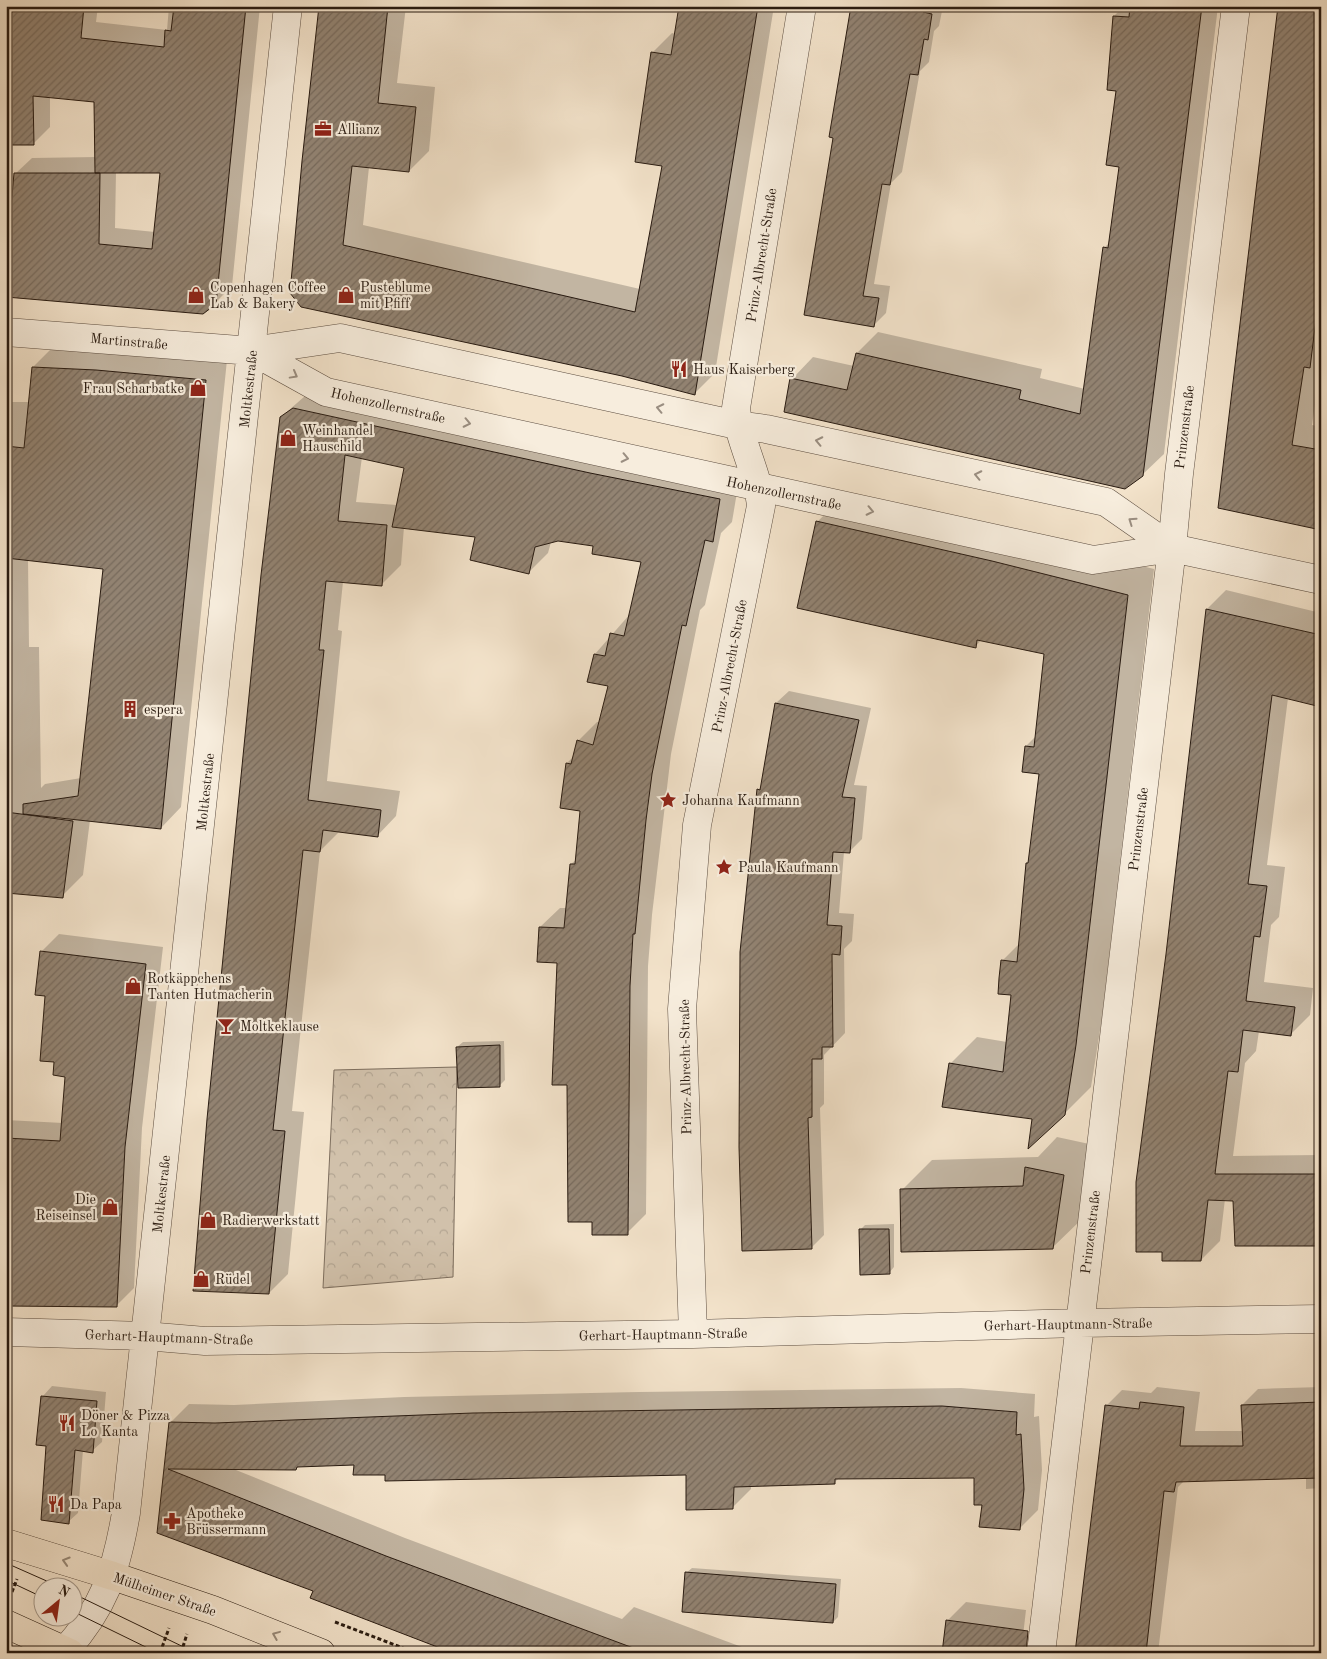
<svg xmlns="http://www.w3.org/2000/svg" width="1327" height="1659" viewBox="0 0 1327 1659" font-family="'Old Standard TT',serif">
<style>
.forest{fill:url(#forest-crowns);stroke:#7d6e5e}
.shadow{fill:#0003;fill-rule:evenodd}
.building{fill:url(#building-hatch);stroke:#291b11}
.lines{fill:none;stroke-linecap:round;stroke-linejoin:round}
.minor-casing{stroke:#5c4d40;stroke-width:29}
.major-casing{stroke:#291b11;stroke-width:29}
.path{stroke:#291b11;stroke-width:3;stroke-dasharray:4 2.5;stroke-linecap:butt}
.minor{stroke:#f7eddd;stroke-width:28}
.major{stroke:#f3e3cb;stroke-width:28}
.tram{stroke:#291b11;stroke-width:1}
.oneway{stroke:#9a8e81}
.oneway2{stroke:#988977}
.labels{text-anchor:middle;stroke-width:4.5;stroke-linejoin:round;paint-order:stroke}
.poi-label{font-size:14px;fill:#291b11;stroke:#f7eddd;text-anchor:start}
.street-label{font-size:14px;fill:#291b11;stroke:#f7eddd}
</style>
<defs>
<pattern id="forest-crowns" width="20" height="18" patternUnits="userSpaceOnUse" patternTransform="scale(1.25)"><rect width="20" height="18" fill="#d1c1ab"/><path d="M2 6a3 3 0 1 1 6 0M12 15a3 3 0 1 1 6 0" fill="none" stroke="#b3a592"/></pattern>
<pattern id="building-hatch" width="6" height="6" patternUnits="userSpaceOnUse" patternTransform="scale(1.25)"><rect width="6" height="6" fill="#928372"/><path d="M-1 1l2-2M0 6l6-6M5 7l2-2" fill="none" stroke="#776a5c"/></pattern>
</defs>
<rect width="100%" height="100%" fill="#f3e3cb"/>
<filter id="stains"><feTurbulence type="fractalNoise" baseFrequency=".004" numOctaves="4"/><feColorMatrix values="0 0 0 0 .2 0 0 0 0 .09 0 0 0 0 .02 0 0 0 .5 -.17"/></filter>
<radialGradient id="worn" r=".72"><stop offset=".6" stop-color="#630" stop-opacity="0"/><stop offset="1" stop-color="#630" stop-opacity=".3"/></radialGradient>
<!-- forest -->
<path class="forest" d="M457 1067 453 1277 323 1288 334 1070Z"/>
<!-- shadow -->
<path class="shadow" d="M6 6H98L96 22 167 30 169 6H260L232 286 215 303 6 295V201H13L15 174 32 158 96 157 95 100 50 96V127L34 143ZM116 172H161L155 232 115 228Z
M320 6H406L397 83 435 87 429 151 409 171 369 167 363 225 640 289 664 165 652 53 672 33 676 34 680 6H774L715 373 695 393 622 375 302 306Z
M853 6H943L939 26 934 31 929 62 920 71 902 172 891 183 874 284 890 286 886 313 874 325 805 314 835 137Z
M1124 6H1218L1164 454 1142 475 792 379 813 357 854 366 857 353 878 332 1042 369 1040 378 1085 389 1104 248 1110 242 1120 165 1114 16Z
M1321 6V365L1312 425 1321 427V529L1219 507Z
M54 346 227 360 181 807 161 828 90 820 83 875 62 896 6 891V402H30L33 367ZM28 559 104 567 81 778 45 784 41 788 39 647H29Z
M313 389 739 480 732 522 721 533 705 605 700 610 671 754 652 915 648 966 646 1214 627 1233 593 1221 568 1083 558 962 540 927 560 908H567L571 864 577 859 581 810 567 763 574 756 578 741 597 722H600L609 685 595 654 630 614 642 561 595 545 558 540 551 542 548 553 529 572 477 536 404 527 401 565 381 585 343 582 338 630 342 631 327 781 400 791 396 816 377 836 339 832 320 851 292 1111 304 1112 288 1274 269 1293 281 417ZM362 457 405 467 397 505 356 502Z
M844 496 1019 535 1154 569 1102 1018 1091 1087 1064 1114 1033 1118 950 1064 977 1037 1007 1042 1012 994 1002 961 1020 943 1027 863 1030 860 1040 773 1026 746 1036 736 1045 653 982 639 975 647 817 522Z
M1226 590 1321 613V706L1288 698 1267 865 1285 867 1279 917 1271 925 1264 982 1313 988 1310 1015 1291 1034 1259 1031 1256 1051 1245 1063 1233 1156 1321 1155V1245L1234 1200 1225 1199 1220 1241 1201 1260 1167 954 1207 609Z
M789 691 871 708 854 785 867 786 862 839 849 852H844L839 913 854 914 852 941 844 949 845 1033 824 1055V1104L820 1108 824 1235 811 1248 758 790 762 786 776 703Z
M59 934 163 947 142 1128 134 1288 117 1305H6V1120L63 1123 66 1075 56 1061 41 952Z
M504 1041 505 1080 500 1085 457 1047 463 1042Z
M1057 1137 1094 1145 1083 1218 1052 1248 902 1190 932 1160 1038 1157Z
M894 1224V1267L889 1273 860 1230 865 1225Z
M52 1386 106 1392 102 1442 92 1451 83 1450 78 1513 68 1522 47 1445 43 1396Z
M1157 1387 1200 1392 1195 1431H1243L1242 1405 1258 1389 1321 1387V1488L1306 1489V1477L1184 1481 1178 1487 1158 1653H1076L1106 1406 1122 1390 1151 1393Z
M961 1388 1035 1394 1034 1417 1039 1416 1042 1470 1038 1510 1019 1529 984 1504 976 1477 839 1478 834 1483 751 1485V1489L733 1507 687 1474H386L355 1464 299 1466 296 1469 231 1468 405 1538 622 1619 634 1607 758 1653H454L315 1591 159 1533 170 1423 189 1404 234 1405 404 1397 638 1392Z
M692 1568 841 1579 838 1617 833 1622 686 1573Z
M966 1602 1026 1610 1021 1653 947 1621Z"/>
<!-- building -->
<path class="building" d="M6 6H84L81 38 164 47 165 30 171 31 174 6H246L216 304 203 314 6 297V218H10L14 173H100L99 244 152 249 160 173H95L94 102 33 96 34 145H6Z
M319 6H388L378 103 416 107 409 172 352 166 343 245 635 312 662 166 635 162 651 52 671 55 679 6H758L695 395 622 376 301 307 290 293 302 161Z
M851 6H924L923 12 932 14 928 40 924 39 918 75 910 74 890 185 882 184 863 296 879 298 874 327 804 315 833 138 829 137Z
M1130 6H1202L1143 476 1125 489 784 412 790 378 847 390 856 353 1021 390 1019 399 1080 414 1103 247 1108 248 1119 167 1106 165 1116 91 1107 90 1113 16 1129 17Z
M1278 6H1321V278L1310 368 1304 367 1292 445 1321 450V530L1218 508Z
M32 367 96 370 206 380 161 829 23 814V804L78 796 103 569 6 558V446L24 448Z
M293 408 590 473 720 499 713 542 705 540 686 626 682 625 652 774 646 820 635 934H633L630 986 628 1235H592V1222H568L567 1085H552L557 963 537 962 539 927 564 928 570 864H575L580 811 560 808 566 763 571 764 577 740 593 745 608 686 587 682 594 654 605 656 610 633 624 636 641 562 592 554 593 546 558 541 535 547 529 574 470 560 475 537 392 527 404 468 345 455 338 521 387 525 382 586 326 581 319 650H324L308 800 381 810 378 837 323 830 320 852 303 850 273 1130 285 1131 269 1294 193 1291 207 1119 261 575 280 417Z
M816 521 992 561 1128 595 1076 1045 1065 1115 1028 1149 1032 1119 942 1107 949 1063 1003 1072 1011 995 998 994 999 978 1001 960 1017 962 1026 863H1028L1039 774 1022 772 1025 746 1034 747 1044 654 977 640 976 648 797 608Z
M1206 609 1321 635V707L1272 695 1248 884 1267 886 1260 937 1254 936 1246 1001 1295 1007 1291 1036 1243 1030 1238 1072 1228 1071 1215 1174H1321V1246H1235L1233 1201 1208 1200 1201 1261H1162V1252H1136V1182L1166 954Z
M775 703 859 720 842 797 855 798 850 853 833 852 827 925 842 926 840 955 832 954 833 1047H822V1059H812V1117L808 1118 812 1249 742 1251 739 1147 740 952 757 789 760 790Z
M6 812 73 821 63 898 6 893Z
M40 951 146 964 125 1147 117 1307 6 1306V1138L60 1141 65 1077 53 1075 54 1062 40 1061 45 996 35 995Z
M500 1045V1087L458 1088 456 1047Z
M1025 1167 1064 1175 1053 1249 901 1252 900 1189 1023 1186Z
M859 1229H889L890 1274 860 1275Z
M41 1396 97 1401 93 1453 75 1450 69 1524 41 1520 46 1446 36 1445Z
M1140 1402 1184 1407 1180 1446H1243L1241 1405 1321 1402V1478L1176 1482 1174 1492 1164 1491 1146 1653H1075L1105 1405 1139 1409Z
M942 1406 1017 1412 1016 1435 1021 1434 1024 1489 1020 1530 979 1527 982 1505H974V1478L835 1479V1484L734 1487 733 1509 686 1510V1475L385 1481V1475H353L354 1465 297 1467 296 1470 168 1469 386 1556 636 1649V1653H453L310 1598 313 1591 157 1533 169 1422 215 1423 473 1413Z
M685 1572 836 1584 833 1623 682 1612Z
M946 1620 1028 1631 1026 1653H942Z"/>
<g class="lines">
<!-- minor casing -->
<g class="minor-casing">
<path id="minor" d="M6 332 252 351 340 338 737 425 766 429 1106 502 1172 548
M252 351 326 392 1093 560 1172 548 1321 580
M6 1332 145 1336 205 1341 693 1334 1080 1323 1321 1319
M693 1334 682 1009 697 825 761 506C758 472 739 442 736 408L802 6
M63 1653C104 1608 116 1572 126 1513L288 6
M1041 1653 1172 548 1179 474 1236 6"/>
</g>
<!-- major casing -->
<g class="major-casing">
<path id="major" d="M6 1543 113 1576 213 1610 321 1653
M6 1624 70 1653"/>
</g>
<!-- path -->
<path class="path" d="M12 1592 17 1579
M335 1622 416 1653
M160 1653 169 1628
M181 1653 187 1634"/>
<!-- minor -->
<use href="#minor" class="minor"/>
<!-- major -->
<use href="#major" class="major"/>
<!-- tram -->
<path class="tram" d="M6 1563 58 1586
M6 1580 42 1597
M72 1593 196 1653
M72 1611 158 1653"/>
</g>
<!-- one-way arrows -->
<defs><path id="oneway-chevron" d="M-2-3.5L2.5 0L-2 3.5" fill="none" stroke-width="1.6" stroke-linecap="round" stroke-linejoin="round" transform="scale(1.25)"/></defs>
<g class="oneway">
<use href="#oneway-chevron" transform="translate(294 375) rotate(29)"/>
<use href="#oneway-chevron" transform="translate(660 408) rotate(-168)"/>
<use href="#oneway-chevron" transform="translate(467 423) rotate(12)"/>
<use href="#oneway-chevron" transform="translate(819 441) rotate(-168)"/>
<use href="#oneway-chevron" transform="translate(625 458) rotate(12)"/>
<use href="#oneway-chevron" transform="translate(978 475) rotate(-168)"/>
<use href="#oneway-chevron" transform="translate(870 511) rotate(12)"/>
<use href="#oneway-chevron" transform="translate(1132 521) rotate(-145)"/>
</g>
<g class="oneway2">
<use href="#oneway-chevron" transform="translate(66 1561) rotate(-163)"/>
<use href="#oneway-chevron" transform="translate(276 1635) rotate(-158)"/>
</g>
<!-- icons -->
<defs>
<g id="office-bare" transform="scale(1.35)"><path d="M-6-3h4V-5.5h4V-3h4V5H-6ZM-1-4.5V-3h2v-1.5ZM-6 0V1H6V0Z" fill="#8f2418" stroke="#f7eddd" stroke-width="2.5" paint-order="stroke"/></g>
<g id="shop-bare" transform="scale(1.35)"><path d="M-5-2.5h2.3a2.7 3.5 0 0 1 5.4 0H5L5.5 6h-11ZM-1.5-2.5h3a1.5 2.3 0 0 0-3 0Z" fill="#8f2418" stroke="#f7eddd" stroke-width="2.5" paint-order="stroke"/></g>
<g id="restaurant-bare" transform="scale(1.35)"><path d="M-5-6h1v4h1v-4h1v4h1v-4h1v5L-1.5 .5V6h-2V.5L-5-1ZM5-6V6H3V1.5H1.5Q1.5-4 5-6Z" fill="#8f2418" stroke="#f7eddd" stroke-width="2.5" paint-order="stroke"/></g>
<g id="building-bare" transform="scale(1.35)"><path d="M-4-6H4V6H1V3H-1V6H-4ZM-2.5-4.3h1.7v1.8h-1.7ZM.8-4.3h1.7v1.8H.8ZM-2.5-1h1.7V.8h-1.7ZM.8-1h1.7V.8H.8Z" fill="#8f2418" stroke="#f7eddd" stroke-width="2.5" paint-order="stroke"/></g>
<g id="sight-bare" transform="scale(1.35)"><path d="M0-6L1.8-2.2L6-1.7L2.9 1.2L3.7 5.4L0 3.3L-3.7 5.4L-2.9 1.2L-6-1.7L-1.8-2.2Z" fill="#8f2418" stroke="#f7eddd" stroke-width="2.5" paint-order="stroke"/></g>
<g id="bar-bare" transform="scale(1.35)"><path d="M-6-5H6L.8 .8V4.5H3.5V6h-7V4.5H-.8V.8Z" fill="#8f2418" stroke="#f7eddd" stroke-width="2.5" paint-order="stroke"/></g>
<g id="pharmacy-bare" transform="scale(1.35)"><path d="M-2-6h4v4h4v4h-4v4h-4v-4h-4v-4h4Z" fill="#8f2418" stroke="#f7eddd" stroke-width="2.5" paint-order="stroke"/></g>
</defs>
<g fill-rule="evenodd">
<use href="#office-bare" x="323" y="129"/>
<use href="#shop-bare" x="196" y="295"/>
<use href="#shop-bare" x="346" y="295"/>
<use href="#restaurant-bare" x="679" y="369"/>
<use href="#shop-bare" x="198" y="388"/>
<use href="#shop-bare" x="288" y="438"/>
<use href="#building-bare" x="130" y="709"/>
<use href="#sight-bare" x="668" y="800"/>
<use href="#sight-bare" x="724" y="867"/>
<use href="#shop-bare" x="133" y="986"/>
<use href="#bar-bare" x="226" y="1026"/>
<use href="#shop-bare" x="110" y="1207"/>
<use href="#shop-bare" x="208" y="1220"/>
<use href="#shop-bare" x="201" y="1279"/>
<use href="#restaurant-bare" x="67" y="1423"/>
<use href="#restaurant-bare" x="56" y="1504"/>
<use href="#pharmacy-bare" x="172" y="1521"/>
</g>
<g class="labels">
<!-- poi labels -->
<g class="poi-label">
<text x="337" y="134">Allianz</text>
<text x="210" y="292">Copenhagen Coffee<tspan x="210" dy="16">Lab &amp; Bakery</tspan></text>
<text x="360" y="292">Pusteblume<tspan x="360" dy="16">mit Pfiff</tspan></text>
<text x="693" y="374">Haus Kaiserberg</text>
<text x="184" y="393" text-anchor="end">Frau Scharbatke</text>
<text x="302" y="435">Weinhandel<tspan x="302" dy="16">Hauschild</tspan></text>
<text x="144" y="714">espera</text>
<text x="682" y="805">Johanna Kaufmann</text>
<text x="738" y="872">Paula Kaufmann</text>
<text x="147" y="983">Rotkäppchens<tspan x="147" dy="16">Tanten Hutmacherin</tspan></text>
<text x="240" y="1031">Moltkeklause</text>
<text x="96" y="1204" text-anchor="end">Die<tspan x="96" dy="16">Reiseinsel</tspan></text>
<text x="222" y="1225">Radierwerkstatt</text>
<text x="215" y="1284">Rüdel</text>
<text x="81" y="1420">Döner &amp; Pizza<tspan x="81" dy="16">Lo Kanta</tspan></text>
<text x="70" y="1509">Da Papa</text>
<text x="186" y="1518">Apotheke<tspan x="186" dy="16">Brüssermann</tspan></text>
</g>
<!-- street labels -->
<g class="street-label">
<text transform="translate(761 255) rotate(-81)" y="5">Prinz-Albrecht-Straße</text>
<text transform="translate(129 341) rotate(5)" y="5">Martinstraße</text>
<text transform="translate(248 389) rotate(-84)" y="5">Moltkestraße</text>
<text transform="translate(388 405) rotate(13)" y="5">Hohenzollernstraße</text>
<text transform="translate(1184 427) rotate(-83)" y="5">Prinzenstraße</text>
<text transform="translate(784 493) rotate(12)" y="5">Hohenzollernstraße</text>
<text transform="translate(729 666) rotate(-79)" y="5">Prinz-Albrecht-Straße</text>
<text transform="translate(205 792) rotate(-84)" y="5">Moltkestraße</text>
<text transform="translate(1138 829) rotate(-83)" y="5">Prinzenstraße</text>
<text transform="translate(685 1067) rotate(-91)" y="5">Prinz-Albrecht-Straße</text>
<text transform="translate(161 1194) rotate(-84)" y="5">Moltkestraße</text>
<text transform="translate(1090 1232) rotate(-83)" y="5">Prinzenstraße</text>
<text transform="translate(1068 1324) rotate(-1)" y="5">Gerhart-Hauptmann-Straße</text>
<text transform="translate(663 1334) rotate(-1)" y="5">Gerhart-Hauptmann-Straße</text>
<text transform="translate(169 1337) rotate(2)" y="5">Gerhart-Hauptmann-Straße</text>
<text transform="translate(165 1594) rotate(19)" y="5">Mülheimer Straße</text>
</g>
</g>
<!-- margin -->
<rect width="1327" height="1659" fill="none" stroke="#f3e3cb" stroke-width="25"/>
<rect x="8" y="8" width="1312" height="1644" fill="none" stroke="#291b11" stroke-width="2.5"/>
<rect x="12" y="12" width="1302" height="1634" fill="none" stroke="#291b11"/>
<!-- north arrow -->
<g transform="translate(58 1602) rotate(29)"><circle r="24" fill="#f7eddd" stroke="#a5998b"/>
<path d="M0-4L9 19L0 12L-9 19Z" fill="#8f2418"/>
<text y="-8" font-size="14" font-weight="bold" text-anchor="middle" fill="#291b11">N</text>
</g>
<rect width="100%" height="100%" filter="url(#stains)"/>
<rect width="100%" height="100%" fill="url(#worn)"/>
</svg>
